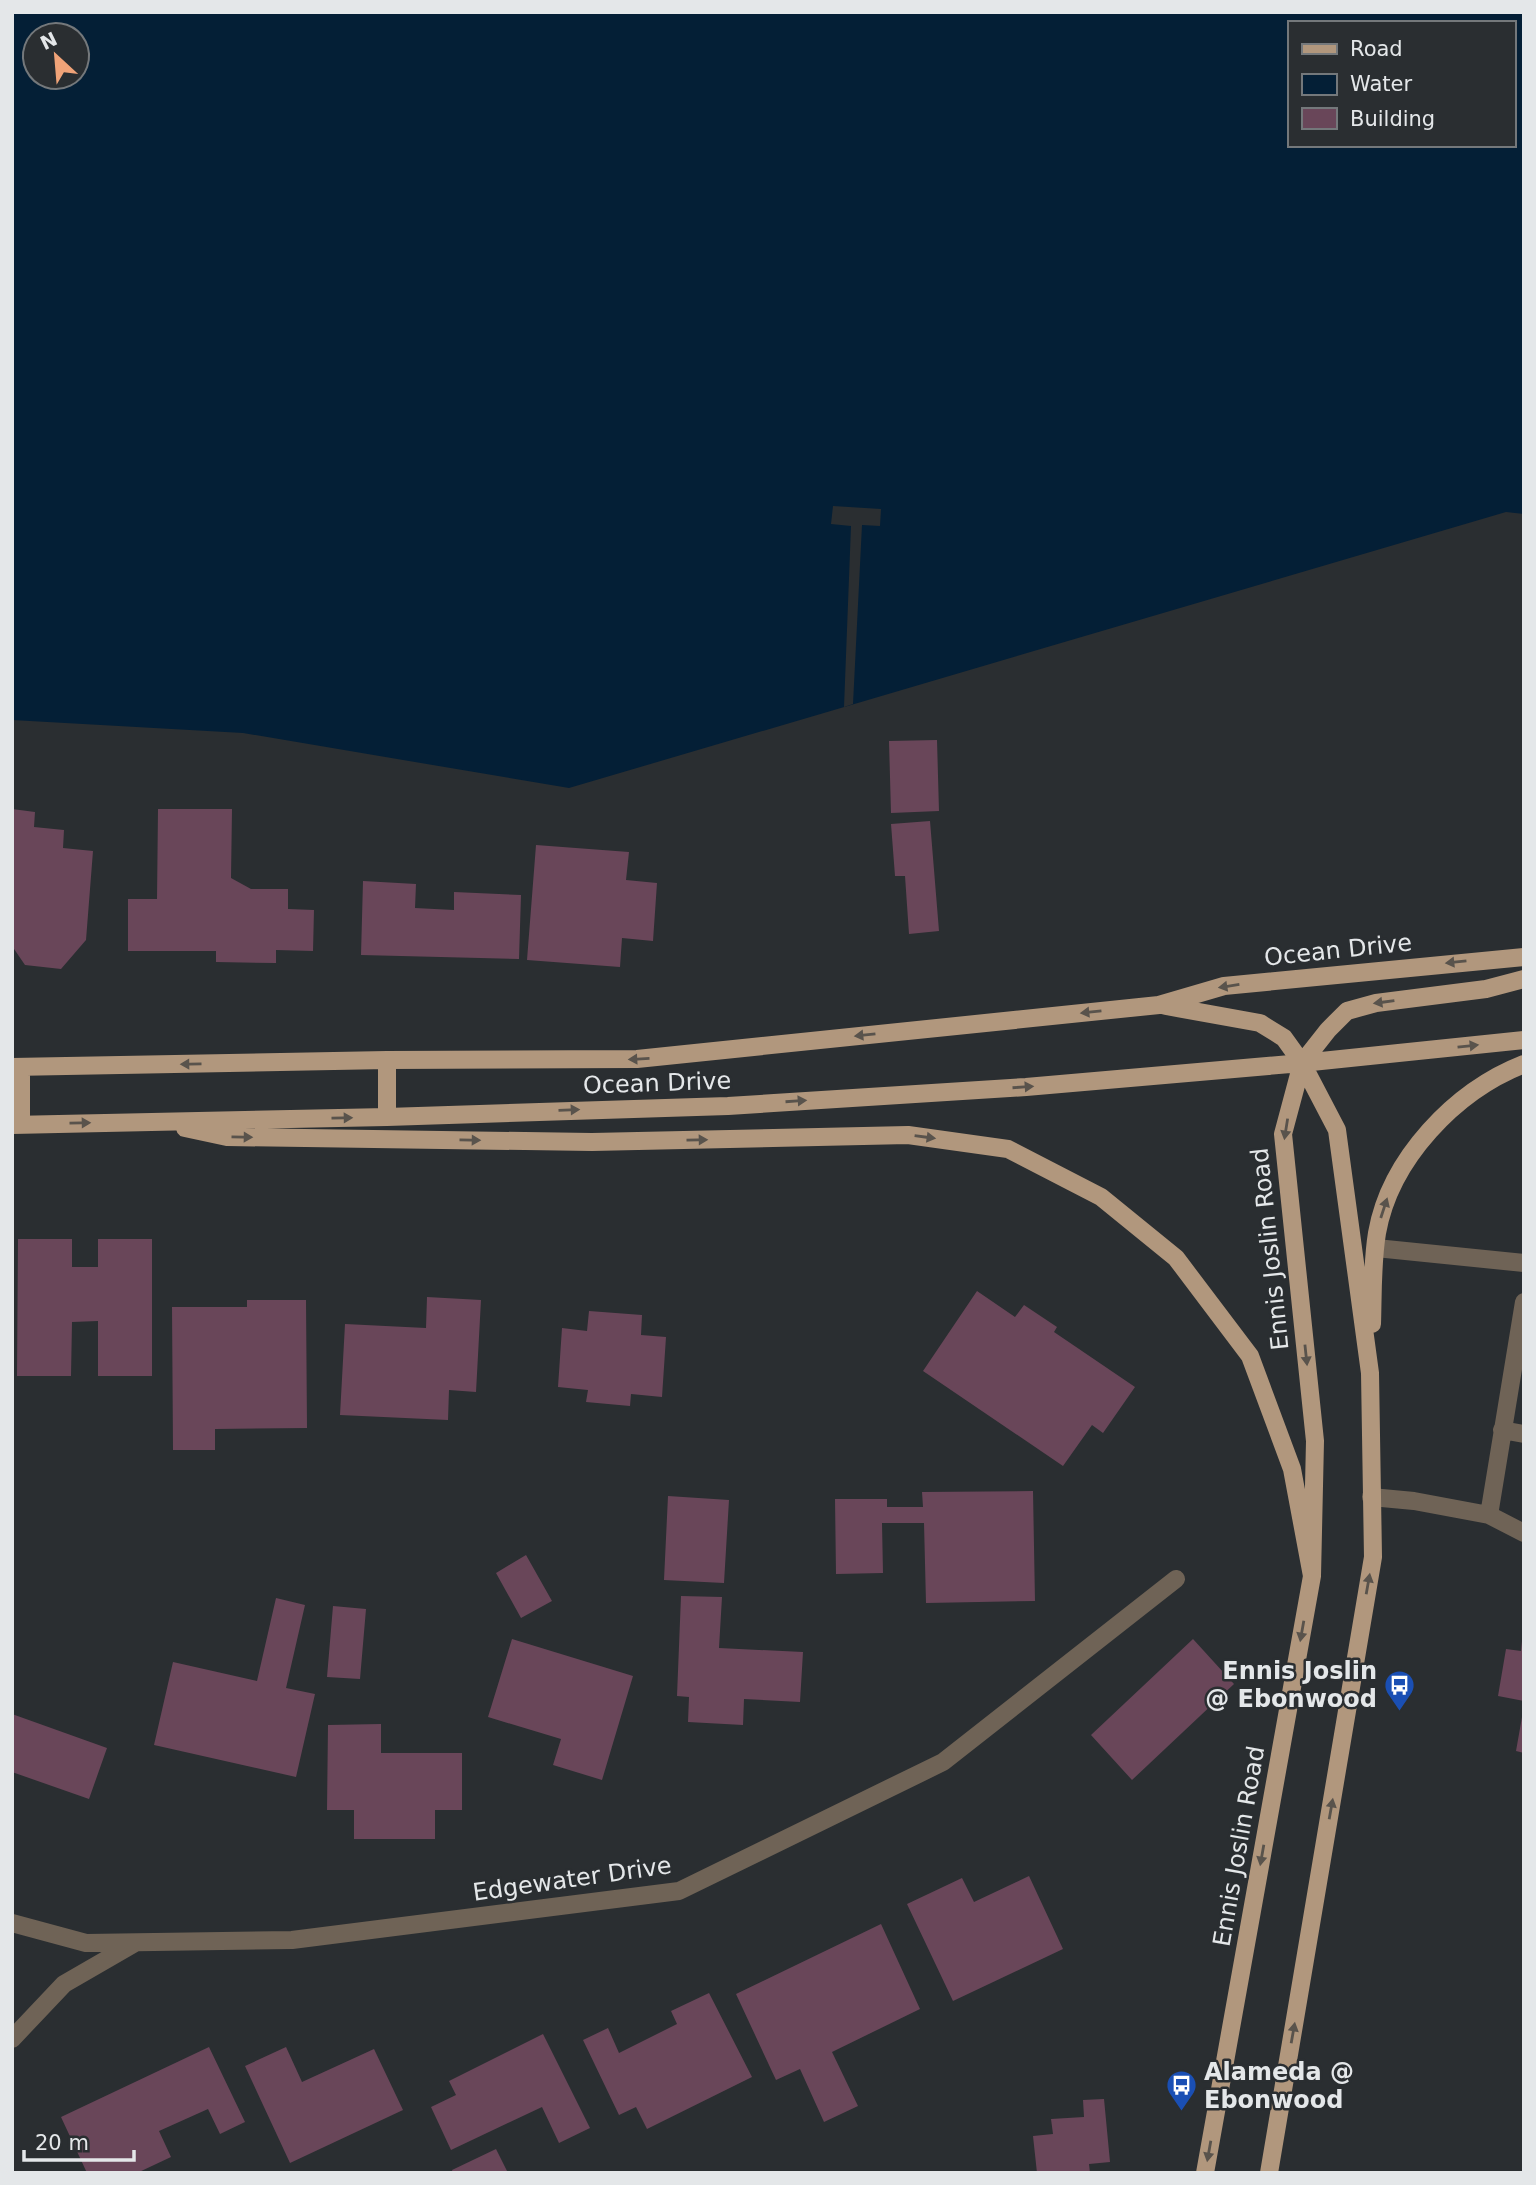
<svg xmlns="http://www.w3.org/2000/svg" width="1536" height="2185" font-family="'DejaVu Sans',sans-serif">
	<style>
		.water { fill: #041f36; fill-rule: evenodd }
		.pier { fill: #2a2e31 }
		.building { fill: #694659 }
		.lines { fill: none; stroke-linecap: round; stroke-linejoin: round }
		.minor { stroke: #6f6356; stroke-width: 18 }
		.major { stroke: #b1977d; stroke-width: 18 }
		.oneway { fill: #59534c }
		.labels { text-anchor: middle; stroke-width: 5; stroke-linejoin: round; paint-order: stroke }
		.street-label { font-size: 24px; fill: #e4e7e9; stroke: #2a2e31 }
		.poi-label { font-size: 24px; font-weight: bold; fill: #e4e7e9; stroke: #2a2e31; text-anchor: end }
	</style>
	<rect width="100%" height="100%" fill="#2a2e31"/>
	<path class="water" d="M12,12h1512v502l-18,-2 -937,276 -326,-55 -231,-13zM1289,23h224v122h-224zM35,35h42v42h-42z"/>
	<path class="pier" d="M833,506l48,3 -1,17 -18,-1 -9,179 -9,3 7,-181 -20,-2z"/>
	<path class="building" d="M937,740l2,71 -48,2 -2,-72z
		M12,809l23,3 -1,15 30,3 -1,18 30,3 -7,89 -25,29 -36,-4 -13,-19z
		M158,809h74l-1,69 20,11h37v20l26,1 -1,41 -37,-1v13l-60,-1v-11h-88v-52h29z
		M930,821l9,110 -30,3 -4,-58h-10l-4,-52z
		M536,845l93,7 -3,28 31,3 -4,58 -31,-3 -2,29 -93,-7z
		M363,881l53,3 -1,24 39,2v-18l67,3 -2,64 -158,-4z
		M18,1239h54v28h26v-28h54v137h-54v-55l-26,1 -1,54h-54z
		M977,1291l38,26 9,-12 33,22 -3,5 81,55 -32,46 -11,-8 -29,41 -140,-95z
		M427,1297l54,3 -5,92 -27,-2 -1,30 -108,-5 5,-91 81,4z
		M247,1300h59l1,128 -92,1v21h-42l-1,-143h75z
		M589,1311l53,4 -1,20 25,2 -4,60 -31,-3 -1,12 -44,-4 2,-12 -30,-3 4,-59 25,3z
		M1033,1491l2,110 -109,2 -2,-80h-42l1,50 -47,1 -1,-75h52v8h36l-1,-15z
		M668,1496l61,4 -5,83 -60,-3z
		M526,1555l26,46 -31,17 -25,-45z
		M681,1596l41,1 -3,51 84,4 -3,50 -56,-3 -1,26 -55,-3 1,-25 -12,-1z
		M276,1598l29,7 -19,83 29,6 -19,83 -142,-32 19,-83 84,19z
		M333,1606l33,3 -6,70 -33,-2z
		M512,1639l121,37 -31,104 -49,-15 8,-26 -73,-22z
		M1193,1639l41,45 -102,96 -41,-45z
		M1522,1641l2,60 -26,-5 8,-47 15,2z
		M12,1714l95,34 -18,51 -77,-27z
		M1522,1717h2v36l-8,-2z
		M381,1724v29h81v57h-27v29h-81v-29h-27l1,-85z
		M1029,1876l34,73 -110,52 -46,-97 55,-26 12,24z
		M881,1924l39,85 -88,43 26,54 -34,16 -24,-53 -24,11 -40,-86z
		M709,1993l43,84 -105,52 -11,-22 -17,8 -36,-75 25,-12 11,25 58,-29 -6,-13z
		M543,2034l47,94 -31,15 -17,-36 -91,43 -20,-43 25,-12 -7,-14z
		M209,2047l36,75 -25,12 -12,-25 -49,22 12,26 -34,16h-50l-26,-56z
		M286,2047l16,35 72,-33 29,61 -113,53 -45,-97z
		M1104,2099l6,63 -21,2 1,9h-53l-4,-37 20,-2 -2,-15 33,-2 -1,-17z
		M496,2149l12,24h-55l-1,-3z"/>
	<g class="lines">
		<path class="minor" d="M1376,1248l148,15
			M1502,1430l22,4
			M1371,1497l43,4 75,14 35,-213
			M1489,1515l35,18
			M12,1923l74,20 206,-3 387,-49 264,-129 233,-183
			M12,2039l52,-55 71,-41"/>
		<path class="major" d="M1166,1006l94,17 24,15 18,25 35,67 33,243 3,184 -104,616
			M387,1060v57
			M12,1067l375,-7 250,-1 522,-54 65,-19 300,-29
			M21,1067v58
			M12,1125l375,-8 341,-11 298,-19 276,-24 222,-23
			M185,1128l42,9 365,5 316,-7 100,14 93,48 75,61 74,98 42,113 20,107
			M1372,1324c1,-30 0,-61 5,-91 13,-74 78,-142 147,-169
			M1205,2173l107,-597 3,-135 -32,-307 19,-71 26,-33 19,-19 29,-8 110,-14 38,-10"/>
	</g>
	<defs><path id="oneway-solid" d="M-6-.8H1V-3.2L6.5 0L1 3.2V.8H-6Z" transform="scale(1.75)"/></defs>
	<g class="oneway">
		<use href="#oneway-solid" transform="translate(1456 962) rotate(174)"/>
		<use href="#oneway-solid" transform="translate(1229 986) rotate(171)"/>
		<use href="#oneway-solid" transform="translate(1384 1002) rotate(172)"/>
		<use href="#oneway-solid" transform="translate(1091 1012) rotate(174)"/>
		<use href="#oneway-solid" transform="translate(865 1035) rotate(174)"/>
		<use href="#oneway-solid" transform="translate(1468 1046) rotate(-6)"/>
		<use href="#oneway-solid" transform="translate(639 1059) rotate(177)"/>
		<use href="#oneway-solid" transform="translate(191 1064) rotate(179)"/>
		<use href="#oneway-solid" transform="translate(1023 1087) rotate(-4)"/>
		<use href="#oneway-solid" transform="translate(796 1101) rotate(-4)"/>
		<use href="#oneway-solid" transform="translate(569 1110) rotate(-2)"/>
		<use href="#oneway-solid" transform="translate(342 1118) rotate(-1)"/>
		<use href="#oneway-solid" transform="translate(80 1123) rotate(-1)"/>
		<use href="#oneway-solid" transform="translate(1286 1129) rotate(99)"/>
		<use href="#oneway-solid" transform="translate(242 1137) rotate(1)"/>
		<use href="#oneway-solid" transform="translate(925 1137) rotate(8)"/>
		<use href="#oneway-solid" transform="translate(470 1140) rotate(1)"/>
		<use href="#oneway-solid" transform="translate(697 1140) rotate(-1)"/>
		<use href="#oneway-solid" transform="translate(1384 1208) rotate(-72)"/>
		<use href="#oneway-solid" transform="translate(1306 1355) rotate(84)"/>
		<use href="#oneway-solid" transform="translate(1368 1584) rotate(-80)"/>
		<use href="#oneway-solid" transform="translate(1302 1631) rotate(100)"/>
		<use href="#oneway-solid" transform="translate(1331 1809) rotate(-80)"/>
		<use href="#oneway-solid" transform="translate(1262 1855) rotate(100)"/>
		<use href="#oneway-solid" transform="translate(1293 2033) rotate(-80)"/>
		<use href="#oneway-solid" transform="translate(1209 2151) rotate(100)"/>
	</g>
	<defs>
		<symbol id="bus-pin" viewBox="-11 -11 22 30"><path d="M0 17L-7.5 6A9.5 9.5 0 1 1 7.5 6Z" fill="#1a4fb4" stroke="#2a2e31"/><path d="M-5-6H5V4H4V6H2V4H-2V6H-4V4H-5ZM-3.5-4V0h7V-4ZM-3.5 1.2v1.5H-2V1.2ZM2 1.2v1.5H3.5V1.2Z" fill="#fff"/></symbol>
	</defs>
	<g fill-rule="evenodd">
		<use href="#bus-pin" x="1382" y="1668" width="35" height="47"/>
		<use href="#bus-pin" x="1164" y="2068" width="35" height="47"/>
	</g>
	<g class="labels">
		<g class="street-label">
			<text transform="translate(1338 950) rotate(-6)" y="8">Ocean Drive</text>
			<text transform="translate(657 1083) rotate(-2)" y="8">Ocean Drive</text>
			<text transform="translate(1270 1249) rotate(-96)" y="8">Ennis Joslin Road</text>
			<text transform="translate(1239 1846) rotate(-80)" y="8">Ennis Joslin Road</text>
			<text transform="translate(572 1879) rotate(-8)" y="8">Edgewater Drive</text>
		</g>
		<g class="poi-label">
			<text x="1377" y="1679">Ennis Joslin<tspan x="1377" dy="28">@ Ebonwood</tspan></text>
			<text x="1204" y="2080" text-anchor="start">Alameda @<tspan x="1204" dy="28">Ebonwood</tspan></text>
		</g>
	</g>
	<rect width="1536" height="2185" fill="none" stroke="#e4e7e9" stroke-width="28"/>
	<rect x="1288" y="21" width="228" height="126" fill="#2a2e31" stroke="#74787b" stroke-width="2"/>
	<rect x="1302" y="44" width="35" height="10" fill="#b1977d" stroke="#74787b" stroke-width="2"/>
	<text x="1350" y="56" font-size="21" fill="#e4e7e9">Road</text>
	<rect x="1302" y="74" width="35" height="21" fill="#041f36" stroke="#74787b" stroke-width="2"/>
	<text x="1350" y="91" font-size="21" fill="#e4e7e9">Water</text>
	<rect x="1302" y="108" width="35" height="21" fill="#694659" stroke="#74787b" stroke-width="2"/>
	<text x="1350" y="126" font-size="21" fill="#e4e7e9">Building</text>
	<g transform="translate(56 56) rotate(334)"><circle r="33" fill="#2a2e31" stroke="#74787b" stroke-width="2"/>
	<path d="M0-5L12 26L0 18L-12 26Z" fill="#f0a378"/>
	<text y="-10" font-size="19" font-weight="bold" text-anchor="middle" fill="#e4e7e9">N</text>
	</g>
	<path d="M24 2150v10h110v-10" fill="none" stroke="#e4e7e9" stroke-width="3.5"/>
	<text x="35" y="2150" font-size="21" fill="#e4e7e9" stroke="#2a2e31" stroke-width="5" paint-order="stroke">20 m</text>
</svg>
